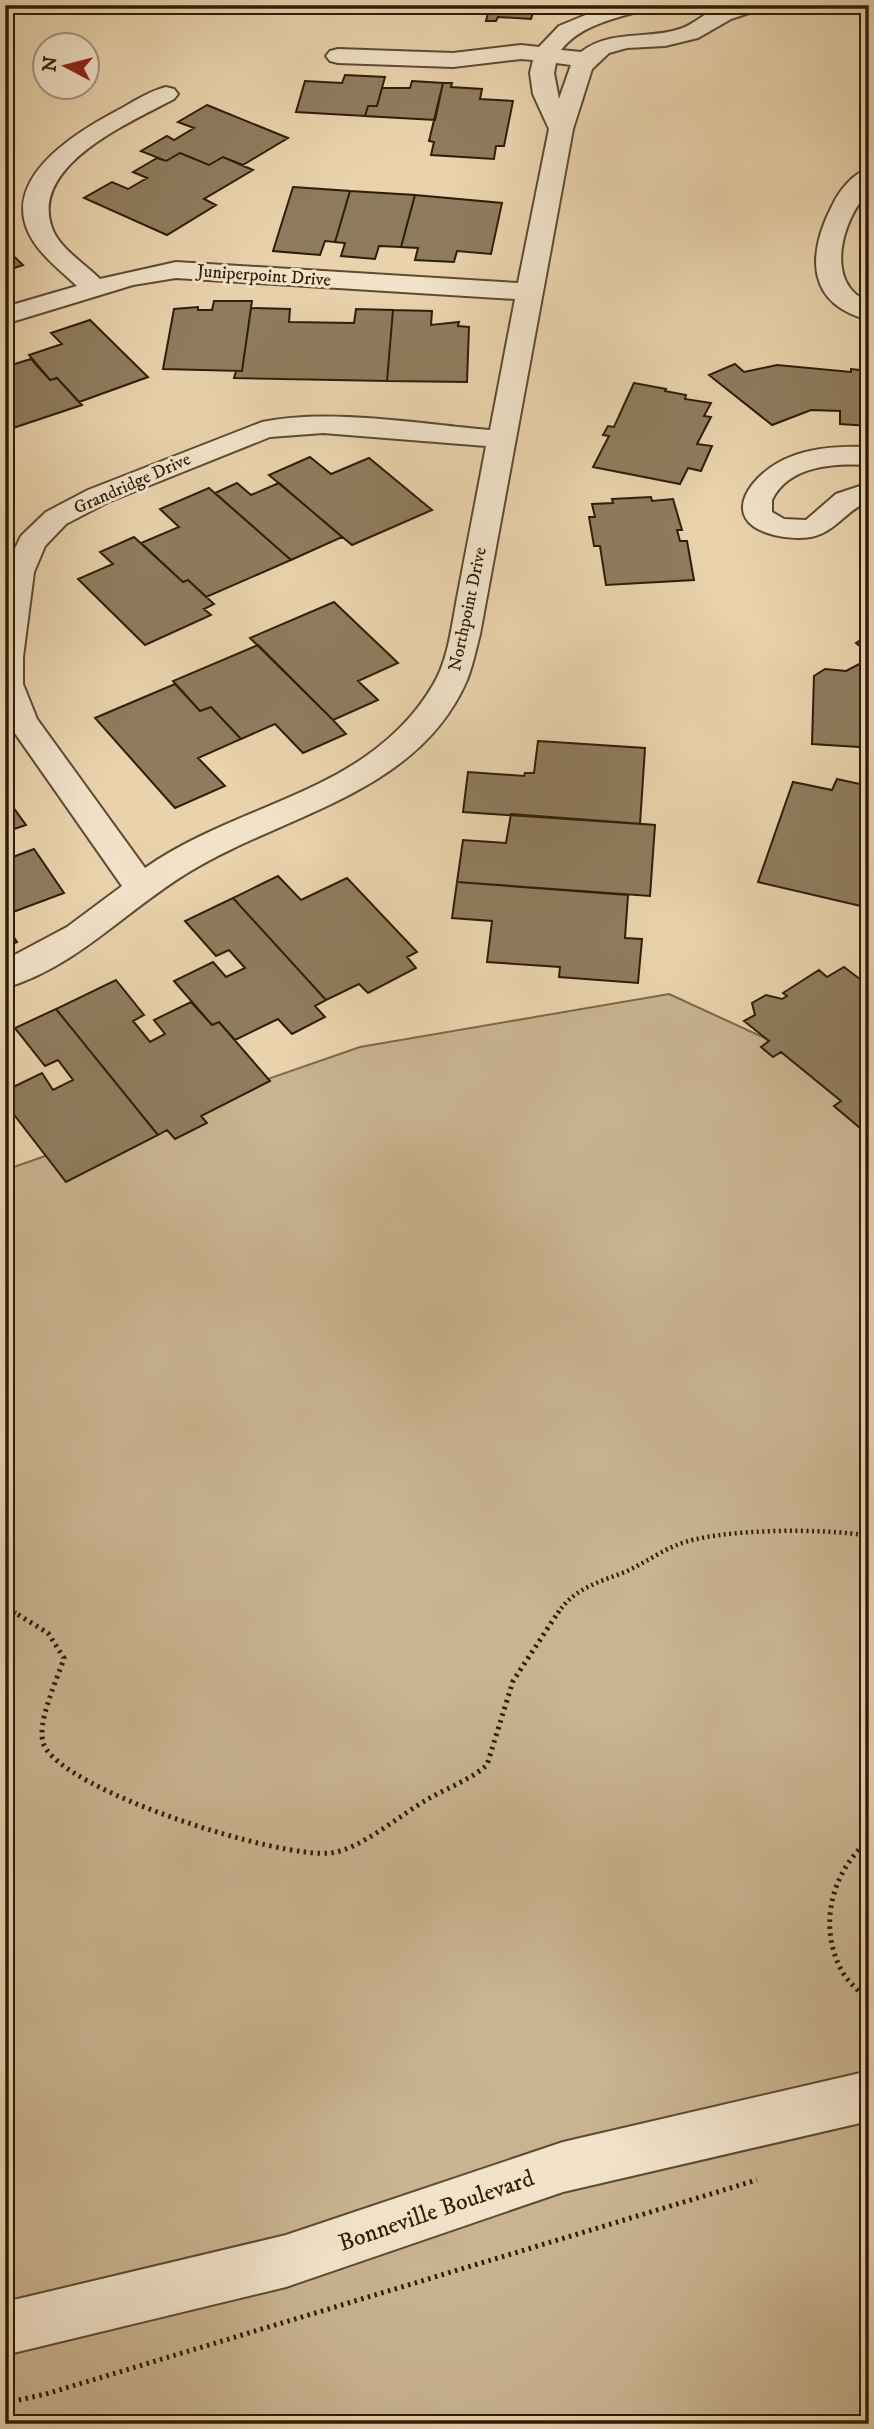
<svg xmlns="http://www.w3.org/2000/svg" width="874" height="2429" font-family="'IM FELL DW Pica',serif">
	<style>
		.green { fill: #c9b390; stroke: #7c684c; stroke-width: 2 }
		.building { fill: #8f7c5e; stroke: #2e1e09; stroke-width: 2 }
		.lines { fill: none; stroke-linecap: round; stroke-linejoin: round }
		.minor-casing { stroke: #5d4b32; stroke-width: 4 }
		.path-far1 { stroke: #2e1e09; stroke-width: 4.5; stroke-dasharray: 2 3.5; stroke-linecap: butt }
		.path { stroke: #2e1e09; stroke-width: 5; stroke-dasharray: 2.5 4.5; stroke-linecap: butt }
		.minor { fill: #f1e2c9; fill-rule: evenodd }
		.labels { text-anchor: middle; stroke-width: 6; stroke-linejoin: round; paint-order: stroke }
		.far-street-label { font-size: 18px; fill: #2e1e09; stroke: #f1e2c9 }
		.near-street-label { font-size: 24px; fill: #2e1e09; stroke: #f1e2c9 }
	</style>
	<rect width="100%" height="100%" fill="#e9d2ac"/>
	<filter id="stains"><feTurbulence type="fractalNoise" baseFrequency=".00286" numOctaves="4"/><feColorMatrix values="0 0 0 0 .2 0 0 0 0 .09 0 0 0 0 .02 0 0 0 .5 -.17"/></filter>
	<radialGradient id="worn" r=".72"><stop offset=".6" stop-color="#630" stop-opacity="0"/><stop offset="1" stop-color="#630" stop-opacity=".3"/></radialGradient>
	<path class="green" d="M669,994l200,92v1338h-864v-1254l355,-123z"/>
	<path class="building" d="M490,5h45l-4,14 -33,-2 -2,4h-10z
		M345,75l40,2 -8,29h-9l-3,10 -69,-4 9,-31 37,2z
		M412,81l31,2 -8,37 -70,-4 3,-10h9l5,-18h28z
		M443,83h9l-1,4 31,2 -2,10 33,2 -9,45h-8l-2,13 -63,-4 3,-13 -5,-1z
		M207,105l81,33 -45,27 -20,-8 -14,8 -29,-12 -14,8 -25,-10 26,-15 7,4 20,-12 -16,-6z
		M180,153l29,12 14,-8 30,13 -49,29 12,6 -49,30 -83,-37 28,-16 16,7 19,-11 -14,-6 24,-14 9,3z
		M293,187l57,4 -15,51 -10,-1 -5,14 -47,-4z
		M350,191l65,4 -14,52 -22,-1 -4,13 -34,-3 4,-13 -10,-1z
		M415,195l87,8 -11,51 -34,-3 -3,11 -39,-2 3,-12 -17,-1z
		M5,248l18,17 -18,6z
		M214,301h38l-10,70 -79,-2 11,-60 24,-2v3h14z
		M251,308l39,1 -1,13 65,1 2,-14 37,1 -6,71 -153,-3 2,-7h6z
		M393,310l39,1 -1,14 28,-3 -1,4 11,1 -2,55 -80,-1z
		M90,320l58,57 -69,25 -22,-24 -7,2 -21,-25 33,-11 -11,-11z
		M31,359l19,21 7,-2 25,27 -72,24 -5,-5v-57z
		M735,364l9,8 33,-7 74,7v-3l18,2v55l-29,-2v-13l-29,-1 -39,15 -63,-50z
		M634,383l32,6 -1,2 21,4 -1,4 26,4 -7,13 7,1 -14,27 15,2 -11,25 -13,-3 -8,16 -87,-17 16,-31 -6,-1 5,-9 6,1z
		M310,457l21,17 38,-16 63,52 -80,35 -83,-70z
		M237,483l14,12 28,-12 63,54 -51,23 -76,-67z
		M209,488l82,72 -85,37 -18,-17 -5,2 -42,-39 38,-16 -19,-18z
		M651,497l1,4 21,-2 9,31h-5l3,11h7l7,39 -88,5 -6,-39h-6l-5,-29h6l-3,-13 21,-1 -1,-4z
		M134,537l49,45 5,-2 26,24 -10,5 7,6 -66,30 -67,-66 35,-15 -13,-12z
		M334,602l64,61 -40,18 20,19 -45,20 -83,-82z
		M868,626h1v27l-13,-10 6,-4 -2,-8z
		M258,645l75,75 13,14 -43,19 -28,-29 -34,15 -30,-32 -11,4 -27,-30z
		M869,659v98l-10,-10 -47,-3 2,-68 11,-7 21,2z
		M175,684l25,27 11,-4 30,32 -43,19 27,28 -50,22 -80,-90z
		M538,741l107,7 -5,76 -177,-12 5,-40 56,4 1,-3h9z
		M837,779l32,7v97l-8,23 -103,-24 35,-100 39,8z
		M5,796l21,29 -21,7z
		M511,814l144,11 -5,71 -193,-14 6,-42 43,3z
		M34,849l30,44 -59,22v-55z
		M278,876l23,24 46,-22 70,74 -10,5 9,11 -48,25 -9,-9 -33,16 -93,-102z
		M457,882l171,13 -3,43 17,1 -4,44 -79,-6 1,-10 -73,-5 5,-41 -40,-3z
		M233,898l93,102 -11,6 10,11 -33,17 -14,-15 -43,21 -16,-18 -7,3 -38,-44 39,-19 13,15 19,-9 -16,-18 -13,6 -31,-35z
		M5,924l12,18 -12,5z
		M844,967l25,19v136l-9,6 -26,-22 7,-5 -60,-49 -8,5 -12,-10 8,-6 -25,-20 11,-6 -3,-12 14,-8 16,4 5,-3 -4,-3 36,-23 8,7z
		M116,980l28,35 -11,6 17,21 15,-8 -11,-14 37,-18 21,23 7,-3 51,59 -69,35 6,7 -32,16 -8,-9 -9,5 -102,-126z
		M56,1009l102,126 -92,47 -61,-79v-12l37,-18 11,17 20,-10 -15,-20 -13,6 -30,-38z"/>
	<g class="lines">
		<defs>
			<path id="minor" d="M610,5h38l-3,5c-29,8 -65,15 -84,40l20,2c30,-23 65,-12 99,-23 12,-4 22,-13 33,-19 15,-7 32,-5 48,-5l-3,5 -27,9 -33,19 -33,8 -38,2 -18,5 -17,16 -19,60 -93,505c-4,15 -7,31 -13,46 -49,114 -183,134 -278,192 -63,38 -111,94 -184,116v-28l62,-33 55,-41 -117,-167v-150l16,-33 25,-24 42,-22 174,-68c66,-14 159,2 228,8l25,-131 -339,-21 -43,7 -128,39v-17l72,-21c-18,-17 -41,-34 -50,-57 -22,-56 55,-100 95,-121 14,-8 28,-17 44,-21l8,2 4,5 -4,5c-43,23 -145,66 -122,129 7,20 33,36 48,51l76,-17 342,21 31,-154 -16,-35 -3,-21 3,-13 -12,-1 -68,8 -115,-4 -8,-2 -4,-5 4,-5 8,-2 115,4 68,-8 18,2 20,-21zM556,63l15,2 -12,34 -5,-26zM323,433l163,13c-9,49 -19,98 -28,147 -6,29 -9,66 -25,92 -26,45 -69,77 -115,99 -57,28 -121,47 -173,84l-108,-149 -14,-35v-27l11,-85 11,-26 21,-22 42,-22 162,-65z
				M869,169v22c-27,28 -46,93 0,111v18c-63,-16 -62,-65 -37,-114 7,-15 21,-33 37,-37z
				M869,447v18c-34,-2 -80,0 -97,35v12l12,7 22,1 30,-26 33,-11v18c-23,9 -33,31 -58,36 -12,2 -25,1 -37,-2 -60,-15 -21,-64 16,-78 25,-10 52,-11 79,-10z
				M869,2071v50l-306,71 -277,95 -281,68v-53l281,-67 277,-93z"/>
		</defs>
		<use href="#minor" class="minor-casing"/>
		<path class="path-far1" d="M5,1608l11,5
			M558,1613c15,-24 41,-31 67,-41 18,-8 34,-20 52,-27 40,-17 149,-17 192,-9"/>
		<path class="path" d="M12,1611l36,22 16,25c-6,20 -29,67 -20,87 21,47 236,114 287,108 30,-4 69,-38 97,-54 19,-11 42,-19 59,-34l26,-84 46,-70
			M869,1840c-38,32 -52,88 -26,133 7,11 17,19 26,28
			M5,2403l41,-9 711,-214"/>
		<use href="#minor" class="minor"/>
	</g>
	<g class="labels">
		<g class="far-street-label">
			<text transform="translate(264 275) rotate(4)" y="6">Juniperpoint Drive</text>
			<text transform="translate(132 483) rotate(-24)" y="6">Grandridge Drive</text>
			<text transform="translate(467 609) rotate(-78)" y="6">Northpoint Drive</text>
		</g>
		<g class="near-street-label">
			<text transform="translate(436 2210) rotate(-19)" y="8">Bonneville Boulevard</text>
		</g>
	</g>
	<rect width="874" height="2429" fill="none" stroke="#e9d2ac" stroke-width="28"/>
	<rect x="7" y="7" width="860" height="2415" fill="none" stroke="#2e1e09" stroke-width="3.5"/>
	<rect x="14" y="14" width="846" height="2401" fill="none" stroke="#2e1e09" stroke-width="2"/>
	<g transform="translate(66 66) rotate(277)"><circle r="33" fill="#f1e2c9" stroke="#a3947c" stroke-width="2"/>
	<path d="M0-5L12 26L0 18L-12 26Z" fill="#8f2418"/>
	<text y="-10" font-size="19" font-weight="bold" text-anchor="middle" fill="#2e1e09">N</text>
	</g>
	<rect width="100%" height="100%" filter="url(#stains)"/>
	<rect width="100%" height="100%" fill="url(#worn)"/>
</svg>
